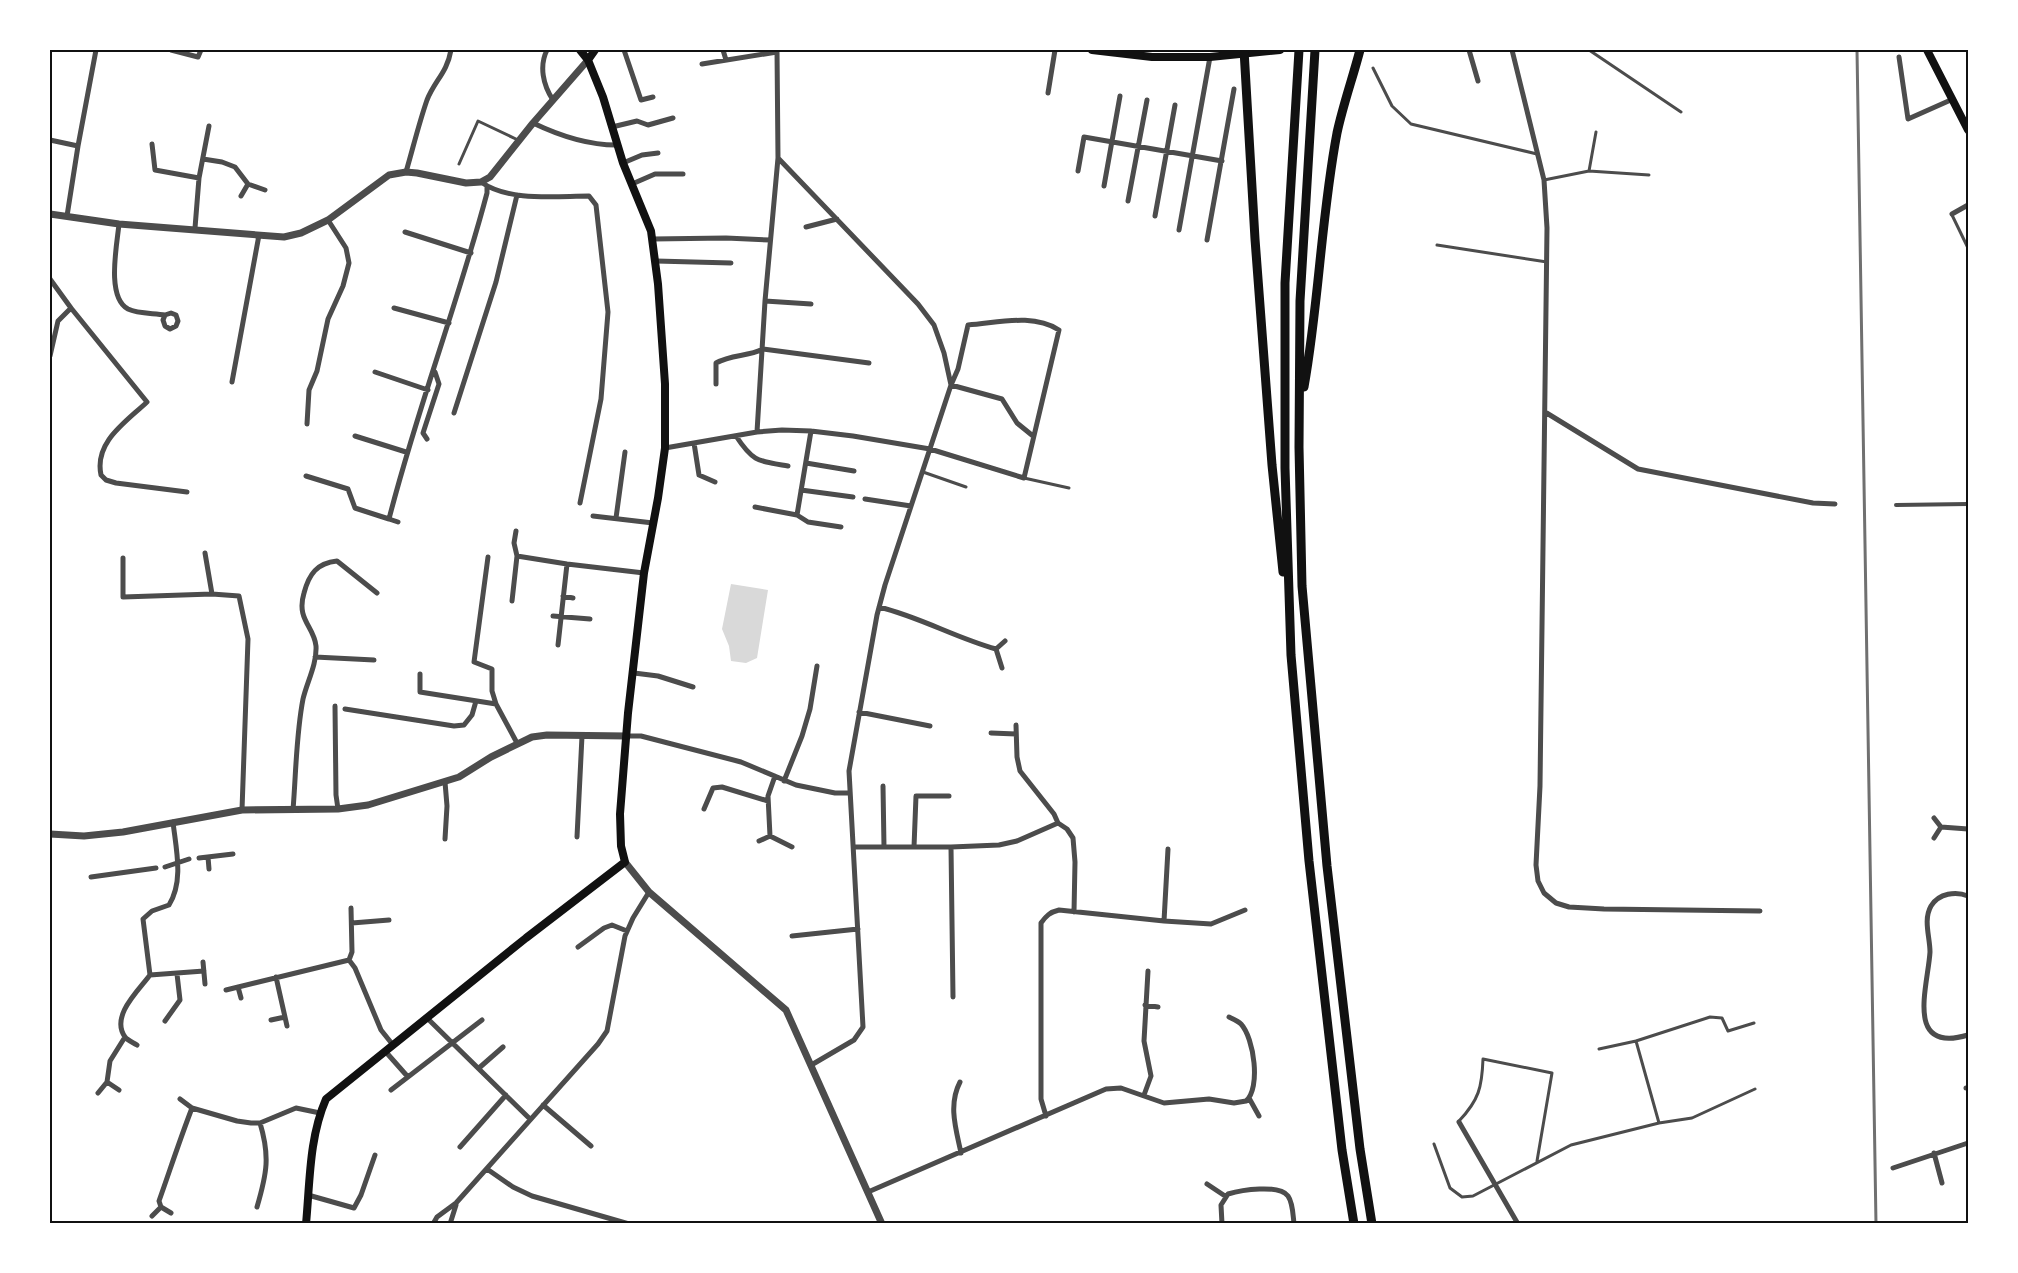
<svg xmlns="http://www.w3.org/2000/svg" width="2018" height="1273" font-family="'Noto Serif',serif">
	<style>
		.water { fill: #d9d9d9 }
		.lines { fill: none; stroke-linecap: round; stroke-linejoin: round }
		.service { stroke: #4c4c4c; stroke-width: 3 }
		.pedestrian { stroke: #4c4c4c; stroke-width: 4 }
		.minor { stroke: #4c4c4c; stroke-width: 5 }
		.tertiary { stroke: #4c4c4c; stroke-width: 7 }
		.secondary { stroke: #111; stroke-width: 8 }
		.trunk { stroke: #111; stroke-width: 9 }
		.rail { stroke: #707070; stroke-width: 3 }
		.neatline { fill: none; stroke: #111; stroke-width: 2 }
	</style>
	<rect width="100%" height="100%" fill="#fff"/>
	<path class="water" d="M731,584l37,6 -11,68 -11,5 -15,-2 -2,-15 -7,-17z"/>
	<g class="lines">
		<path class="service" d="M1589,50l92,62
			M1766,50h3
			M1373,68l19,38 19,18 126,30
			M459,164l19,-43 40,19
			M1589,171l7,-39
			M1544,180l45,-9 60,4
			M1952,215l16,33
			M1437,245l110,17
			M923,472l43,15
			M1024,478l45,10
			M1599,1049l37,-8
			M1459,1121c20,-21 23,-34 24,-62l69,14 -15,88
			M1659,1123l-23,-82 74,-24 12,1 6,13 26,-8
			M1434,1144l16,44 12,9 11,-1 98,-51 88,-22 33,-5 63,-29"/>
		<path class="pedestrian" d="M1896,505l72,-1"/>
		<path class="minor" d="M171,50l27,7 3,-7
			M547,50c-8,16 -4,35 6,50
			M624,50l17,50 12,-3
			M723,50l3,10
			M777,50l1,108 140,146 16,21 10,28 7,32 -66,200 -8,30 -28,156 14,256 -9,13 -41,24
			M1469,50l9,31
			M1512,50l32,130 3,48 -7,558 -4,79 2,16 6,12 12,10 13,4 35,2 156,2
			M1899,57l9,62 45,-20
			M702,64l75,-12
			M1048,93l7,-43
			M533,123c25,12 56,22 83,22
			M612,127l25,-6 11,4 25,-7
			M50,140l28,6
			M152,144l3,26 44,8
			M203,159l19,3 13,5 13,17 17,6
			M623,163l19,-8 16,-2
			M1078,171l6,-34 138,24
			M406,172c7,-24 13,-49 21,-72 8,-20 20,-27 24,-50
			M481,182c28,20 75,14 108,14l7,9 12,107 -7,87 -21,104
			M632,184l23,-10h28
			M1104,186l16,-90
			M241,196l7,-12
			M1128,201l19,-101
			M1952,214l16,-9
			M67,216l11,-70 18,-96
			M1155,216l20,-111
			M119,224c-2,21 -13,73 9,85 10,5 26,4 37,6l-2,5 2,6 5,3 6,-3 2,-5 -2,-6 -5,-2 -6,2
			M806,227l31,-8
			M195,228l4,-50 10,-52
			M1179,230l31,-173
			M405,232l66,21
			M653,239l73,-1 44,2
			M1207,240l27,-151
			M656,261l75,2
			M50,279l21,29 -13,13 -8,35
			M765,301l46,3
			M71,308l76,94c-21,20 -53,40 -46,73l5,5 10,3 71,9
			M394,308l55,15
			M375,372l53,18
			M232,382l27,-147
			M716,384v-21c16,-9 31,-6 47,-14l106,14
			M1545,412l93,57 175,34 22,1
			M454,413l42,-131 21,-87
			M307,424l2,-34 8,-19 11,-52 15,-33 6,-23 -3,-15 -18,-28
			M757,432l8,-131 13,-143
			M355,436l51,16
			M736,436c17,26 22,25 52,30
			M427,439l-4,-6 16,-49 -4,-12
			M694,443l5,32 16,7
			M665,448l92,-16 25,-2 29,1 42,5 77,13 94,29 35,-148c-27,-17 -61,-7 -91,-5l-10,44 -7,16 51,14 15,24 16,13
			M806,463l48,8
			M306,476l42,13 7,19 34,11
			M801,490l52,7
			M865,499l46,7
			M755,507l42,8 11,7 33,5
			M797,515l14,-84
			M593,516l60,7
			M616,518l9,-66
			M398,522l-9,-3c28,-110 69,-216 98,-326v-7
			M516,531l-2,12 3,13 50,8 77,9
			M205,553l7,41
			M488,557l-14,105 18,7v22l4,13
			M123,558v39l89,-3 27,2 9,43 -6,171
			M563,596l10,2
			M512,601l5,-45
			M879,607c41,10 77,31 117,42l6,19
			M553,616l37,3
			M558,645l9,-81
			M996,649l9,-8
			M315,657l59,3
			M634,673l24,3 35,11
			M420,674v18l76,12 21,39
			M335,706l1,89 2,14
			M345,709l109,17 10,-1 8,-10 4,-14
			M859,712l71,14
			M1016,725l1,32 3,14 34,43 4,9 9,6 6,9 2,24 -1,50
			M991,733l25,1
			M627,736h14l100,26 55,23 39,8h15
			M775,776l-7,20 2,40 22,11
			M784,781l18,-45 8,-27 7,-43
			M883,786l1,61
			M704,809l9,-21 9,-1 46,14
			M293,810c3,-36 3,-75 10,-111 4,-17 14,-35 13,-53 -2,-20 -20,-26 -12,-53 5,-19 13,-30 33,-32l40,32
			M1934,818l7,9
			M577,837l5,-101
			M1934,838l7,-11 27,2
			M445,839l2,-33 -2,-24
			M759,841l11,-5
			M854,847h97l2,150
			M914,847l2,-51h33
			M951,847l48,-2 18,-4 41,-18
			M208,857l1,12
			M199,858l34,-4
			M165,867l24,-8
			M91,877l65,-9
			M1968,896c-12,-5 -29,-3 -37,10 -8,14 -1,31 -1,46 -2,34 -26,102 38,83
			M1164,921l4,-72
			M352,923l37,-3
			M792,936l66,-7
			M578,947l26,-19 8,-3 15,6
			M349,960l3,-8 -1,-44
			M203,962l2,22
			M150,975l54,-4
			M276,977l11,49
			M238,987l3,11
			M226,990l123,-30 6,8 26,62 12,15
			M1145,1005l13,2
			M427,1018l103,101
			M271,1020l14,-3
			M165,1021l15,-21 -3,-26
			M137,1045c-3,-2 -10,-5 -12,-8 -15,-21 14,-47 25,-62l-7,-56 9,-8 17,-6c15,-24 7,-56 4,-83
			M385,1051l23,26
			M479,1068l24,-21
			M960,1082c-12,23 -4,47 1,71
			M1966,1088h2
			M119,1090l-12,-8 3,-21 15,-24
			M391,1090l91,-70
			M98,1093l9,-11
			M1144,1095l7,-19 -7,-35 4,-70
			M1249,1098l10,18
			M180,1099l12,9
			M543,1105l48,41
			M1046,1116l-5,-17v-176c5,-7 9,-11 18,-13l105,11 47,3 34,-14
			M1459,1122l59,102
			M460,1147l46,-52
			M1934,1153l8,30
			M1893,1168l75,-25
			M487,1169l26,18 19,9 97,28
			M1207,1184l18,12
			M868,1192l238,-103 15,-1 43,15 45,-4 25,4 12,-2c15,-13 8,-63 -5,-77 -3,-3 -8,-5 -12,-7
			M308,1195l46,13 7,-13 14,-40
			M257,1207c10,-34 13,-51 3,-84
			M171,1213l-10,-6 -2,-6c11,-31 21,-62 33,-93l45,13 14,2h9l36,-15 24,5
			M152,1216l9,-9
			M433,1224l4,-7 19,-14 142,-159 9,-13 18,-95 8,-18 16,-26
			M450,1224l6,-19
			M1222,1224l-1,-19 7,-11c13,-4 51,-10 60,2 5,7 5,19 6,28"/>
		<path class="tertiary" d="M50,214l69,10 165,13 17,-4 27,-13 61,-45 17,-3 11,1 49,10 15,-1 9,-5 8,-10 35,-44 55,-63
			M50,834l34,2 39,-4 119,-22 96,-1 30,-4 91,-28 32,-20 41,-20 15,-2 80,1
			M625,862l24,30 137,118 96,214"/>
		<path class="secondary" d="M1092,50l60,7h58l70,-7
			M1927,50l41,80
			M588,60l7,-10
			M306,1224c4,-42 3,-86 20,-125l200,-161 99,-76 -4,-16 -1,-32 8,-101 16,-140 14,-75 7,-50v-64l-7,-100 -7,-53 -28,-68 -20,-66 -15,-37 -8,-10"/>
		<path class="trunk" d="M1244,50l11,189 17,226 11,107
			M1299,50l-14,233v185l6,187 18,206 33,289 12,74
			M1315,50l-15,251 -1,146 3,139 25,280 33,283 12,75
			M1304,387c15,-84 17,-170 33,-254 6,-28 16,-56 23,-83"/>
		<path class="rail" d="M1857,50l19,1174"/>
	</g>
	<rect width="2018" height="1273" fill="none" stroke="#ffffff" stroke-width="102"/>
	<rect x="51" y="51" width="1916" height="1171" class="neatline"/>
</svg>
